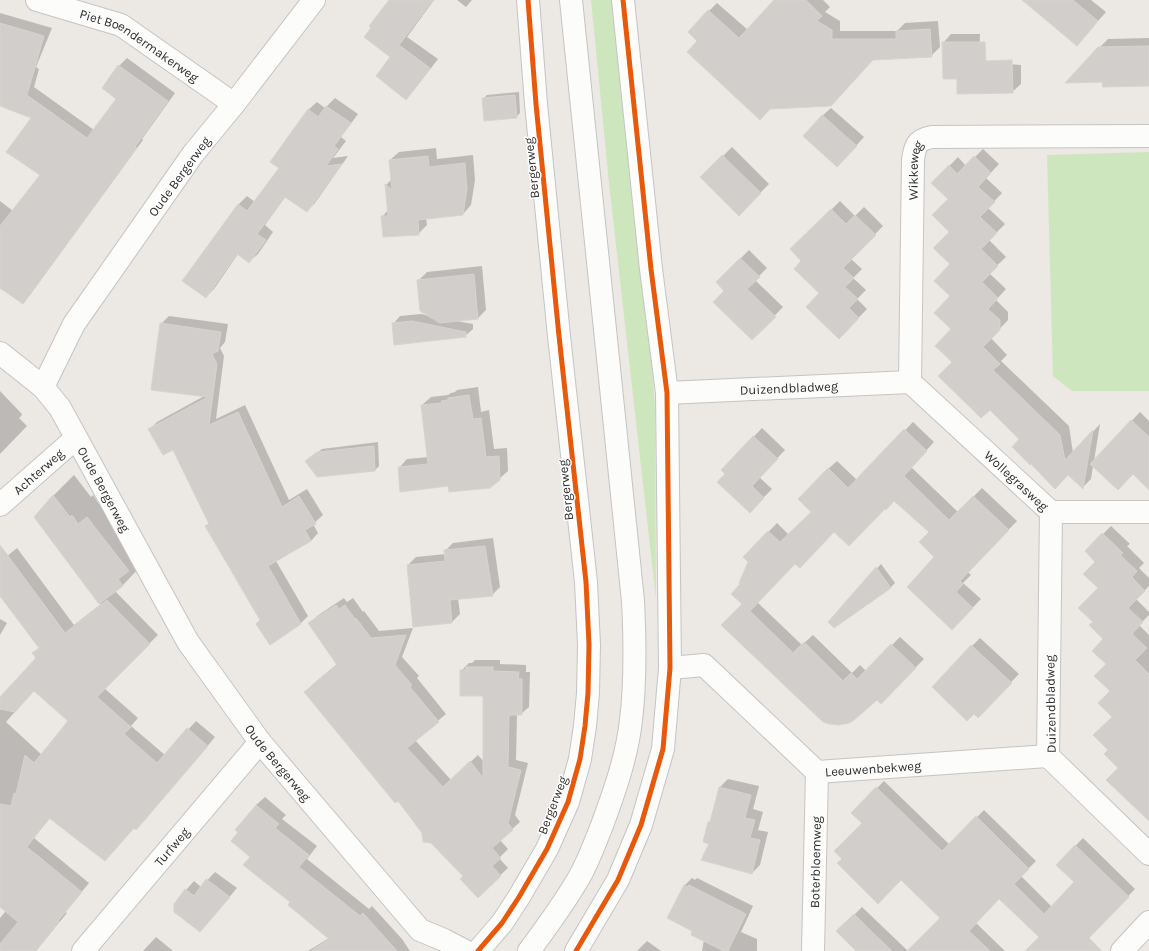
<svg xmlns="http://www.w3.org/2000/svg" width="1149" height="951" font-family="Karla,sans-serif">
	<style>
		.green { fill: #cee6be }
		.shadow { fill: #0003; fill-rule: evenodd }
		.building { fill: #d1cecb; stroke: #d7d4d0 }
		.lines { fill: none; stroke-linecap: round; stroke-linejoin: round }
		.street-casing { stroke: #c5c4c5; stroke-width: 24 }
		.secondary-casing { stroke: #c5c4c5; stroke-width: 24 }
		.street { stroke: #fcfcfb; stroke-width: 22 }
		.secondary { stroke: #fcfcfb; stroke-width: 22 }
		.cycleway-casing { stroke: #fff; stroke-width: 8 }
		.cycleway { stroke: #e8590c; stroke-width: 5 }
		.labels { text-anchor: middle; stroke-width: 3; stroke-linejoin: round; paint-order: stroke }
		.street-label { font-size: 13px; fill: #2e2e2e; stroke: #fff }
	</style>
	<rect width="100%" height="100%" fill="#ece8e4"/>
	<path class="green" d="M591,0h24l35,330 5,80 1,189 -47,-416z
		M1149,152v239h-77l-19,-15 -6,-221z"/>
	<path class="shadow" d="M399,0h35l-27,37 31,22 -24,31 -8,8 -14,-41z
		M457,0h15l-6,7z
		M775,0h48l7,7 -5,5 15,9v10h57l8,-8 33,-2 2,26 -9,9 -232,-15 10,-30 8,-8 31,27z
		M1031,0h60l15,12 -29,33z
		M0,13l52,15 -16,39 3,2 -5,18 60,43 24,-32 1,-32 8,-8 48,35 -33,46 1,1 -113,155 -8,8 -22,-17v-85l13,10 28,-36 -9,-58 -32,-12z
		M951,34h29l-1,28 42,3v19l-9,8 -54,-14 -15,-35z
		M1149,38v47l-50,-37 9,-9z
		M519,92l1,21 -4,4 -33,-18 4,-4z
		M335,98l23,16 -17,23 5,4 -13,17 15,-2 -33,47 -8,8 -21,-15 -21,29 8,7 -15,22 -9,8 -11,-8 -24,35 -8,8 -23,-16 56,-77 8,-8 8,6 25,-35 28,-57 9,-8 8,6z
		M831,108l33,29 -19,21 -23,-42z
		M732,147l37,37 -30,30 -37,-37z
		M436,148l1,11 36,-4 2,25 -4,25 -8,9 -37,4 1,7 -9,9 -36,-17 6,-7 -2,-25 6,-6 -2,-19 9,-8z
		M983,149l16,15 -13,14 16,15 -14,15 17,16 -16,16 17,17 -17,16 17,16 -10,11 12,12v8l-17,18 16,17 -6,6 68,65 4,27 27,-29 -6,37 46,-49 9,9v68l-16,-16 -40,-7 -2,13 -8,8 -14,-13 -14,14 -34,-49 -31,-31 -37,-46 -3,-163 -17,-16 25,-26 8,9z
		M840,201l15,15 9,-9 19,19 -32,33 11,10 -9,9 13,12 -9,9 10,10 -28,29 -18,-45 -18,-32 -11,-12z
		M749,250l18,18 -12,12 28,27 -31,32 -26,-48 -9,-9z
		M482,266l4,44 -8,8 -22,3 17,3v5l-8,7 -72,-12 7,-8 21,-2 9,2 -12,-35 9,-9z
		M169,316l59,8 -3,18 -5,6 4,8 -8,63 29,-14 44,95 18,-11 16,26 -10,9 5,9 -7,8 -35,20 32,55 -7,7 -31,21 -9,-25 -55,-93 3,-3 -36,-75 -23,-19 7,-7 49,-27 -45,-71z
		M478,387l3,25 8,-2 5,39 13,-1 1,23 -9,8 -50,6 -50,-17 8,-9 22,-2 -7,-52 9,-8 17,-2 3,-2 4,-1 2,-2z
		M0,391l21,22 1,2 -3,3 8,8 -27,28z
		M913,422l21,20 -23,25 47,45 24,-24 35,33 -49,51 3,3 -8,8 18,16 -29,30 -22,-97 -36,-32 -60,30 -39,33 -38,39 45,43 11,-10 39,38 8,-8 6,6 34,-34 24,22 -43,43 -4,-4 -24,21 -110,-115 -1,-20 7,-22 -5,-5 33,-34 12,12 23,-24 16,-42 9,-8 20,19z
		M762,428l23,22 -26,27 13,12 -22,22 -24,-37 -4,-4z
		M378,442l1,24 -4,4 -65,-12 12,-9z
		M74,475l17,22 2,-2 6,9 9,-7 35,67 -20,21 -8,6 43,44 -54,53 34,30 -7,8 34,29 31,-34 19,16 -71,84 -8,8 -2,-1 -29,32 -55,-42 -16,20 55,45 -24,29 2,1 -31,38h-36v-33l27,-32 -27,-22v-166l44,-46 -44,-57v-33l17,-14 57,77 27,-21 -66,-87 18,-21zM34,690l35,30 -27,35 -36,-33z
		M1111,526l19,18 -3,2 17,17 -5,5 10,10v8l-13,13 13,13v3l-10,10 10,10v185l-39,-70 4,-33 -9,-78 -11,-17 5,-34 -2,-26 -11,-11z
		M493,538l7,49 -8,8 -34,3 2,16 -8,8 -44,-57 8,-8 30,-3 -1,-3 8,-8z
		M881,564l14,19 -4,4 -57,40 -5,-5z
		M344,598l3,4 6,-4 10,14 1,-1 15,20 34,-3 -11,29 17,19 -2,2 29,36 -31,26 36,40 27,-25 6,7v-67l-23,-24 8,-8h3l3,-3h25v4l26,1v7h4l-1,35 -8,7h-4l-1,46 12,3 -13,52 5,7 -20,18 8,9 -9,9 9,10 -30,28 -14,-20 -41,-43 -25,-33 -93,-108 8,-8 24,-20 -27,-40 7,-8z
		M0,619l7,4 -7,12z
		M980,638l39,36 -41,42 -6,-70z
		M728,779l31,7 -6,23 10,3 -5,18 10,2 -8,33 -8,8 -43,-51 2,-2 9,-33z
		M884,781l66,64 34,-35 52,51 -15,15 31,31 24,-25 -19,-17 26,-27 52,51 -60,62h-48l13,-14 -40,-39 -24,25 29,28h-96l32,-33 -40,-39 -58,-20 20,-36 -10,-10z
		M265,797l21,18 -4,4 35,27 -10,13 62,50 3,-3 30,33 8,12h-102l21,-13 -38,-36 -40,-45 5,-52z
		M215,872l22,16 -29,34 -22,-32 8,-9 7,6z
		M692,878l3,2 2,-2 56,28 -12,26 16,7v12h-55l2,-11 -10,-9 -10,-45z
		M862,907l46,44h-50l-20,-20z
		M156,937l17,14h-30z
		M647,941l14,10h-24z"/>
	<path class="building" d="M389,0h44l-34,45 31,23 -24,32 -30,-24 14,-19 -26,-20 7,-9 -2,-2z
		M774,0h32l16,16 -5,5 15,9v9h64v-8l34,-2 2,28 -59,3 -42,46 -61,3 -10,11 -73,-68 10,-11 -9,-9 20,-22 31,28z
		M1022,0h51l25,21 -21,25z
		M0,23l44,13 -17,59 60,43 29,-39 -14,-11 16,-23 50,36 -33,46 2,1 -114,156 -23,-16v-62l40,-51 -34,-23 25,-34 -31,-12z
		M942,42h43l1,19 26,-1 1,33 -56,1v-15h-14z
		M1149,46v40l-46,1 -1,-5 -37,1 33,-36z
		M515,95l2,23 -33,3 -2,-23z
		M326,106l25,17 -17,23 4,3 -12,17 16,-2 -35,48 -22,-15 -28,37 9,6 -17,23 -12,-9 -31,44 -24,-17 56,-77 9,7 32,-43 -9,-6 38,-53 10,8z
		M822,115l35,31 -20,21 -34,-31z
		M722,155l39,38 -22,23 -39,-39z
		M428,156l1,11 36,-4 2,26 -4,26 -45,5 1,15 -36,2 -2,-21h7l-3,-32 7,6 -3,-30z
		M974,156l17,17 -13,14 17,15 -15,15 17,16 -16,16 17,17 -16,16 16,16 -10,11 12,11v10l-17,17 17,17 -7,6 67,65 5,25 28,-30 -10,59 -16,-15v2l-12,13 -24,-25 -1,1 -18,-18 7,-8 -29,-29 -9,8 -43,-42 14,-14 -17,-16 16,-17 -17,-16 16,-17 -16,-15 16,-17 -17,-16 16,-16 -17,-17 16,-16 -17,-16 18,-18 8,9z
		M831,209l15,15 9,-9 21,20 -33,33 11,10 -9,9 13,12 -9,9 10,10 -20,21 -33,-32 13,-14 -25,-24 7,-8 -11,-12z
		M740,258l20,19 -13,12 29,28 -24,23 -39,-38 11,-11 -8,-9z
		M474,274l4,45 -38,4 -20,-12 -3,-31z
		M412,321l54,11v5l-72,8 -2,-22z
		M160,323l61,9 -3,19 -6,3 5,10 -8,61 29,-13 44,95 17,-11 17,28 -11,6 6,11 -43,25 33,58 -31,21 -14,-21 4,-4 -55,-94 4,-2 -36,-74 -10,5 -15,-26 60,-32 -57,-7z
		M469,395l4,24 8,-1 5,39 13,-1 1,24 -10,8 -41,4 -1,-6 -48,6 -2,-25 30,-3 -7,-59 21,-2 -1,-2 7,-1v-2z
		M1131,420l18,17v53l-16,-16 -15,16 -28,-26z
		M904,429l23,22 -23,25 45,44 24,-24 36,34 -49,51 3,3 -7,8 17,16 -21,22 -45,-43 27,-30 -15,-15 10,-10 -35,-31 -8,9 -1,-1 -36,37 -15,-14 -34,36 -5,-4 -45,47 43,42 11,-11 39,39 8,-8 6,6 34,-35 25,24 -35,36 -4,-4 -23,20 -5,3 -10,2 -10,-1 -6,-2 -102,-97 21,-21 -11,-10 9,-10 -1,-1 9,-21 -5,-5 25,-26 12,11 31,-30 -13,-13 30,-31 20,20z
		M753,436l25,23 -26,27 12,12 -14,15 -33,-31 8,-8 -4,-4z
		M374,446l1,25 -58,6 -12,-16 12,-9z
		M53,495l17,22 2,-2 6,9 9,-7 42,54 -11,8 5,7 -24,18 -65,-87z
		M1102,533l21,20 -3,2 17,16 -5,6 13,14 -17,17 15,14 -11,12 15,14 -12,12 14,14v147l-43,-41 12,-12 -14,-14 4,-4 -15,-15 19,-18 -14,-14 12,-12 -16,-15 12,-12 -14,-13 11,-12 -14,-14 4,-3 -15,-14 20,-20 -15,-14 12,-12 -10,-11z
		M0,545l65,88 42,-33 43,44 -53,53 34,30 -7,7 33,29 30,-35 21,18 -72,84 -2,-2 -29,33 -56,-43 -22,29 55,45 -24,29 1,1 -24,29h-35v-7l18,-22 -18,-15v-103l11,2 3,-13 2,1 9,-39 9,8 34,-42 -34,-30 -19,21 -15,-3v-12l36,-39 -4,-5 7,-5 -39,-52z
		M485,546l8,50 -43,4 2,23 -39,4 -6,-62 38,-4 -1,-11z
		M876,567l15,21 -57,40 -6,-6z
		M336,605l3,4 6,-4 10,14 1,-1 15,20 35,-3 -11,30 17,20 -2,2 29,35 -32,26 36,39 27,-26 13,17v-82h-23v-26h6v-3h27v4l26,1 -1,7h4v36h-13l-1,52 13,3 -13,53 5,7 -21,18 9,10 -9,8 9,10 -23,22 -18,-19 3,-3 -32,-33 -8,-1 -1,-9 -24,-32 -3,2 -91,-111 33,-27 -29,-42z
		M971,645l41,38 -34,35 -4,-4 -7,7 -35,-34z
		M719,787l32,8 -6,23 10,2 -5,18 10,2 -8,34 -51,-14 8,-16 -6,-2 5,-20h2z
		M876,787l66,64 34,-35 53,53 -15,15 30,30 30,-32 -18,-17 19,-20 54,52 -40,41 13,13h-77l14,-14 -40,-38 -30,32 21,20h-83l33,-33 -39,-38 -23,24 -41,-41 5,-4 -8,-8 28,-28 -11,-10z
		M256,805l23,19 -4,4 34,27 -10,12 61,49 3,-3 34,38h-86l18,-12 -41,-34 2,-3 -47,-37 7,-8 -19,-16 7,-9 -3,-2z
		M206,879l24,18 -30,35 -26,-20v-8l11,-15 9,7z
		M684,885l3,2 2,-2 57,29 -18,37h-4l-33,-16 1,-4 -25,-13z
		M854,914l16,16 22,21h-36l-20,-20z"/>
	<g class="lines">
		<defs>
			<g id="street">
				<path id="s1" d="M37,0l84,25 113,79"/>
				<path id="s2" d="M314,0l-80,104 -41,50 -119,170 -31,63 17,21 128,234 72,100 160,188 24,10 21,11"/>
				<path d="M0,353l43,34"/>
				<path id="s3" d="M910,382l3,-222c2,-15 4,-20 19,-23l217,-1"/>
				<path id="s4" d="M910,382l141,130h98"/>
				<path id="s5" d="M667,393l243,-11"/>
				<path id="s6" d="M0,505l76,-67"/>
				<path d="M1051,512l-3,244 101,98"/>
				<path id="s7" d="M670,668l34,-3 113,107 231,-16"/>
				<path id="s8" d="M83,951l177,-209"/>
				<path d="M478,951l24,-28 17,-26 28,-48 21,-47 12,-43 5,-33 3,-33 1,-48 -3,-63 -27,-246 -23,-232 -8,-104"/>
				<path d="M576,951l42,-71 23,-55 22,-76 7,-81 -3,-275 -16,-124 -28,-269"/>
				<path id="s9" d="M813,951l4,-179"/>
				<path d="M1122,951l27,-29"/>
			</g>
			<path id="secondary" d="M529,951c17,-23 34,-46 48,-70 10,-16 17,-36 24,-53 13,-35 26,-71 30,-108 5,-40 4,-79 2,-119l-62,-601"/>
		</defs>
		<use href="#street" class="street-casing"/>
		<use href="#secondary" class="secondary-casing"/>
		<use href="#street" class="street"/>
		<use href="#secondary" class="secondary"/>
		<defs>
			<path id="cycleway" d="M478,951l24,-28 17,-26 28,-48 21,-47 12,-43 5,-33 3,-33 1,-48 -3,-63 -27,-246 -23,-232 -8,-104
				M576,951l42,-71 23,-55 22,-76 7,-81 -3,-275 -16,-124 -28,-269"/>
		</defs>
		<use href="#cycleway" class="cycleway-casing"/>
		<use href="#cycleway" class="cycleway"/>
	</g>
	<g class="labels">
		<g class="street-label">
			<text dy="5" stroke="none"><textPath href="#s1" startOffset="113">Piet Boendermakerweg</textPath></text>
			<text transform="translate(531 168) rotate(-96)" y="5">Bergerweg</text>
			<text dy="5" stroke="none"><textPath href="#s3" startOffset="212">Wikkeweg</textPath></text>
			<text transform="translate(179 176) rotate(-54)" y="5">Oude Bergerweg</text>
			<text dy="5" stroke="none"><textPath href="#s5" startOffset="122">Duizendbladweg</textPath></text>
			<text dy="5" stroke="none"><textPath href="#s6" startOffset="51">Achterweg</textPath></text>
			<text dy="5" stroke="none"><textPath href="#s4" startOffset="145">Wollegrasweg</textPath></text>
			<text dy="5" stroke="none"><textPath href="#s2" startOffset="593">Oude Bergerweg</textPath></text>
			<text transform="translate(565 490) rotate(-96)" y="5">Bergerweg</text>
			<text transform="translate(1050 704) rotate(-91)" y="5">Duizendbladweg</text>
			<text dy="5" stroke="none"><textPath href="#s2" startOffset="918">Oude Bergerweg</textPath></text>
			<text dy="5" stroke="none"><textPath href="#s7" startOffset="246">Leeuwenbekweg</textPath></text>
			<text transform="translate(552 805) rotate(-69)" y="5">Bergerweg</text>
			<text dy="5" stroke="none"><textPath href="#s8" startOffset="137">Turfweg</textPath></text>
			<text dy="5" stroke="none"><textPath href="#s9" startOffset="89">Boterbloemweg</textPath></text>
		</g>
	</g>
</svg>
